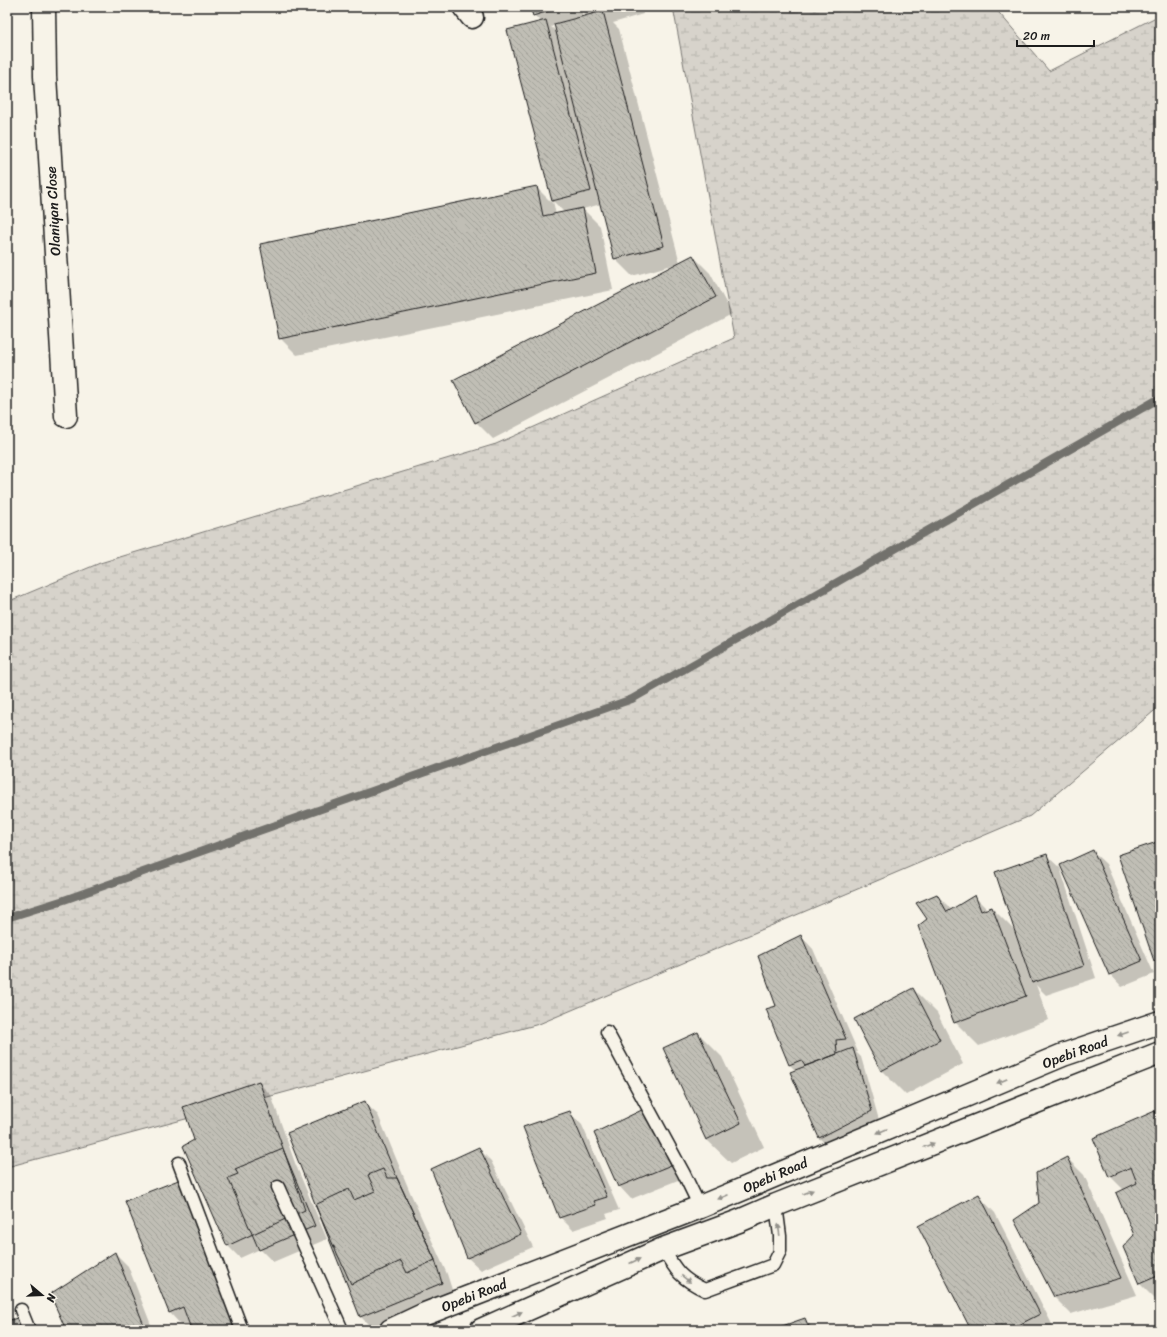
<svg xmlns="http://www.w3.org/2000/svg" width="1167" height="1337" font-family="Sriracha,sans-serif">
	<style>
		.wetland { fill: url(#wetland-marsh); stroke: #7a7874 }
		.shadow { fill: #0003; fill-rule: evenodd }
		.lines { fill: none; stroke-linecap: round; stroke-linejoin: round }
		.stream { stroke: #72716c; stroke-width: 8 }
		.building { fill: url(#building-back-hatch); stroke: #1c1c1c }
		.service-casing { stroke: #1c1c1c; stroke-width: 15 }
		.minor-casing { stroke: #1c1c1c; stroke-width: 25 }
		.primary-casing { stroke: #1c1c1c; stroke-width: 25 }
		.service { stroke: #f7f3e8; stroke-width: 12 }
		.minor { stroke: #f7f3e8; stroke-width: 22 }
		.primary { stroke: #f7f3e8; stroke-width: 22 }
		.oneway { fill: #94928c }
		.labels { text-anchor: middle; stroke-width: 3; stroke-linejoin: round; paint-order: stroke }
		.street-label { font-size: 14px; fill: #1c1c1c; stroke: #f7f3e8 }
	</style>
	<defs>
		<pattern id="wetland-marsh" width="20" height="14" patternUnits="userSpaceOnUse"><rect width="20" height="14" fill="#d7d3cb"/><path d="M1 5h8M5 5V1M11 12h8M15 12V8" fill="none" stroke="#b8b5ae"/></pattern>
		<pattern id="building-back-hatch" width="6" height="6" patternUnits="userSpaceOnUse"><rect width="6" height="6" fill="#c0beb5"/><path d="M-1 5l2 2M0 0l6 6M5-1l2 2" fill="none" stroke="#a4a39b"/></pattern>
	</defs>
	<rect width="100%" height="100%" fill="#f7f3e8"/>
	<filter id="ink" filterUnits="userSpaceOnUse"><feTurbulence type="fractalNoise" baseFrequency=".025" numOctaves="2"/><feDisplacementMap in="SourceGraphic" scale="8" xChannelSelector="R" yChannelSelector="G"/><feConvolveMatrix kernelMatrix="1 2 1 2 8 2 1 2 1" color-interpolation-filters="sRGB"/></filter>
	<g filter="url(#ink)">
		<path class="wetland" d="M673,7h321l55,64 111,-56v691l-130,110 -491,208 -532,143v-565l93,-39 396,-119 238,-106z"/>
		<path class="shadow" d="M531,7h110l2,7 -30,9 6,6 61,234 13,-7 17,17 22,41 -239,125 -17,-17 200,-158 -44,12 -17,-17 -14,-55 -18,5 17,17 13,64 -316,65 -17,-17 257,-150 16,16 -45,-173 33,-9 -7,-7zM581,10l6,6 -4,1zM555,25l2,7 -6,-5zM553,201l12,12 -9,2z
			M1160,843v123l-6,-5z
			M1093,852l13,12 48,110 -32,13 -12,-13z
			M1047,856l13,12 36,110 -50,17 -10,-10 13,35 -70,26 -24,-24 -26,-103 8,-24 15,15 23,-13 13,13 4,-2 24,24z
			M801,936l12,13 45,103h-2l5,5 18,63 -51,26 -9,-8 -23,-67 -7,-7 -11,-58z
			M913,989l24,24 26,51 -57,31 -24,-24z
			M698,1033l24,24 42,90 -33,16 -24,-23z
			M258,1082l13,13 24,68 32,76 -54,23 -13,-13 -20,9 -13,-13 -32,-104z
			M365,1103l13,12 32,77 37,82 7,22 -81,33 -13,-13z
			M647,1108l36,70 -52,21 -12,-13z
			M569,1112l13,13 37,85 -13,4 2,4 -35,12 -13,-13z
			M1154,1113l6,5v181l-3,2 -17,-17 -16,-37 11,-12 -11,-45 -14,-14z
			M478,1148l13,13 42,86 -52,23 -13,-12 -36,-88z
			M1067,1158l17,17 53,120 -66,19 -17,-17 -14,-94z
			M979,1196l16,17 60,117h-83z
			M197,1197l51,133h-56v-2l-6,2 -16,-17 -44,-112z
			M115,1253l13,13 25,64h-86z
			M804,1319l11,11h-41z"/>
		<g class="lines">
			<path class="stream" d="M7,918l57,-18 568,-201 528,-301"/>
		</g>
		<path class="building" d="M530,7h32l-29,9z
			M579,7h15l-13,4z
			M603,11l61,235 -50,13 -60,-235z
			M546,20l45,171 -39,10 -45,-171z
			M537,186l6,30 40,-8 13,65 -317,66 -19,-95z
			M693,255l23,42 -241,126 -22,-43z
			M1160,841v117l-6,3 -36,-106z
			M1093,850l49,111 -33,14 -49,-110z
			M1047,854l37,112 -52,17 -37,-111z
			M937,894l10,18 28,-17 6,16 11,-4 34,89 -72,27 -36,-97 9,-7 -11,-16z
			M801,935l45,104 -10,1 1,14 -32,12 -4,-6 -12,5 -23,-56 10,-3 -18,-50z
			M913,988l27,52 -59,31 -27,-52z
			M698,1032l43,91 -35,17 -43,-92z
			M853,1048l19,63 -53,27 -29,-66z
			M259,1081l46,129 -78,36 -44,-100 11,-6 -11,-33z
			M365,1101l32,77 38,82 7,23 -82,34 -73,-184z
			M648,1107l23,58 -53,22 -24,-54z
			M570,1111l37,86 -13,4 2,4 -37,13 -36,-91z
			M1155,1111l5,14v41l-2,1 2,5v103l-21,9 -16,-37 11,-12 -18,-42 21,-10 -6,-16 -22,10 -16,-39z
			M479,1147l42,87 -54,24 -36,-89z
			M283,1149l32,77 -56,24 -31,-72 10,-4 -3,-5z
			M1067,1157l54,121 -67,19 -40,-77 25,-17 -3,-30z
			M383,1169l4,9h10l38,82 -28,13 -6,-12 -50,23 -36,-79 34,-16 5,11 21,-9 -7,-16z
			M181,1179l58,151h-50l2,-1 -8,-22 -14,6 -44,-112z
			M979,1194l61,120 -31,16h-38l-53,-104z
			M115,1252l31,78h-80l-16,-36z
			M24,1316l5,14h-22v-9z
			M805,1318l5,12h-39z
			M706,1326l2,4h-16z"/>
		<g class="lines">
			<defs>
				<path id="service" d="M607,1032l77,142 16,33
					M179,1163l63,167
					M278,1187l64,143
					M663,1249c13,22 18,30 42,41l68,-25 7,-14v-15l-4,-31
					M21,1310l8,20"/>
				<path id="minor" d="M44,7l1,69 21,340
					M464,7l8,10"/>
				<path id="primary" d="M391,1330l34,-16 275,-107 363,-152 97,-33
					M481,1330l182,-81 76,-28 37,-16 384,-152"/>
			</defs>
			<use href="#service" class="service-casing"/>
			<use href="#minor" class="minor-casing"/>
			<use href="#primary" class="primary-casing"/>
			<use href="#service" class="service"/>
			<use href="#minor" class="minor"/>
			<use href="#primary" class="primary"/>
		</g>
		<defs><path id="oneway-solid" d="M-6-.8H1V-3.2L6.5 0L1 3.2V.8H-6Z"/></defs>
		<g class="oneway">
			<use href="#oneway-solid" transform="translate(1123 1034) rotate(161)"/>
			<use href="#oneway-solid" transform="translate(1002 1081) rotate(157)"/>
			<use href="#oneway-solid" transform="translate(882 1131) rotate(157)"/>
			<use href="#oneway-solid" transform="translate(929 1145) rotate(-21)"/>
			<use href="#oneway-solid" transform="translate(808 1192) rotate(-21)"/>
			<use href="#oneway-solid" transform="translate(723 1197) rotate(157)"/>
			<use href="#oneway-solid" transform="translate(779 1230) rotate(-98)"/>
			<use href="#oneway-solid" transform="translate(635 1261) rotate(-24)"/>
			<use href="#oneway-solid" transform="translate(686 1279) rotate(38)"/>
			<use href="#oneway-solid" transform="translate(517 1314) rotate(-24)"/>
		</g>
	</g>
	<g class="labels">
		<g class="street-label">
			<text transform="translate(53 211) rotate(-93)" y="5">Olaniyan Close</text>
			<text transform="translate(1075 1052) rotate(-20)" y="5">Opebi Road</text>
			<text transform="translate(775 1175) rotate(-23)" y="5">Opebi Road</text>
			<text transform="translate(474 1295) rotate(-21)" y="5">Opebi Road</text>
		</g>
	</g>
	<rect width="1167" height="1337" fill="none" stroke="#f7f3e8" stroke-width="24"/>
	<rect x="12" y="12" width="1143" height="1313" fill="none" stroke="#1c1c1c" stroke-width="1.5" filter="url(#ink)"/>
	<g transform="translate(42 1295) rotate(109)" stroke="#f7f3e8" stroke-width="3" paint-order="stroke">
	<path d="M0-3L7 15L0 10L-7 15Z" fill="#1c1c1c"/>
	<text y="-6" font-size="11" font-weight="bold" text-anchor="middle" fill="#1c1c1c">N</text>
	</g>
	<path d="M1017 40v6h77v-6" fill="none" stroke="#1c1c1c" stroke-width="2"/>
	<text x="1023" y="40" font-size="12" fill="#1c1c1c" stroke="#f7f3e8" stroke-width="3" paint-order="stroke">20 m</text>
</svg>
